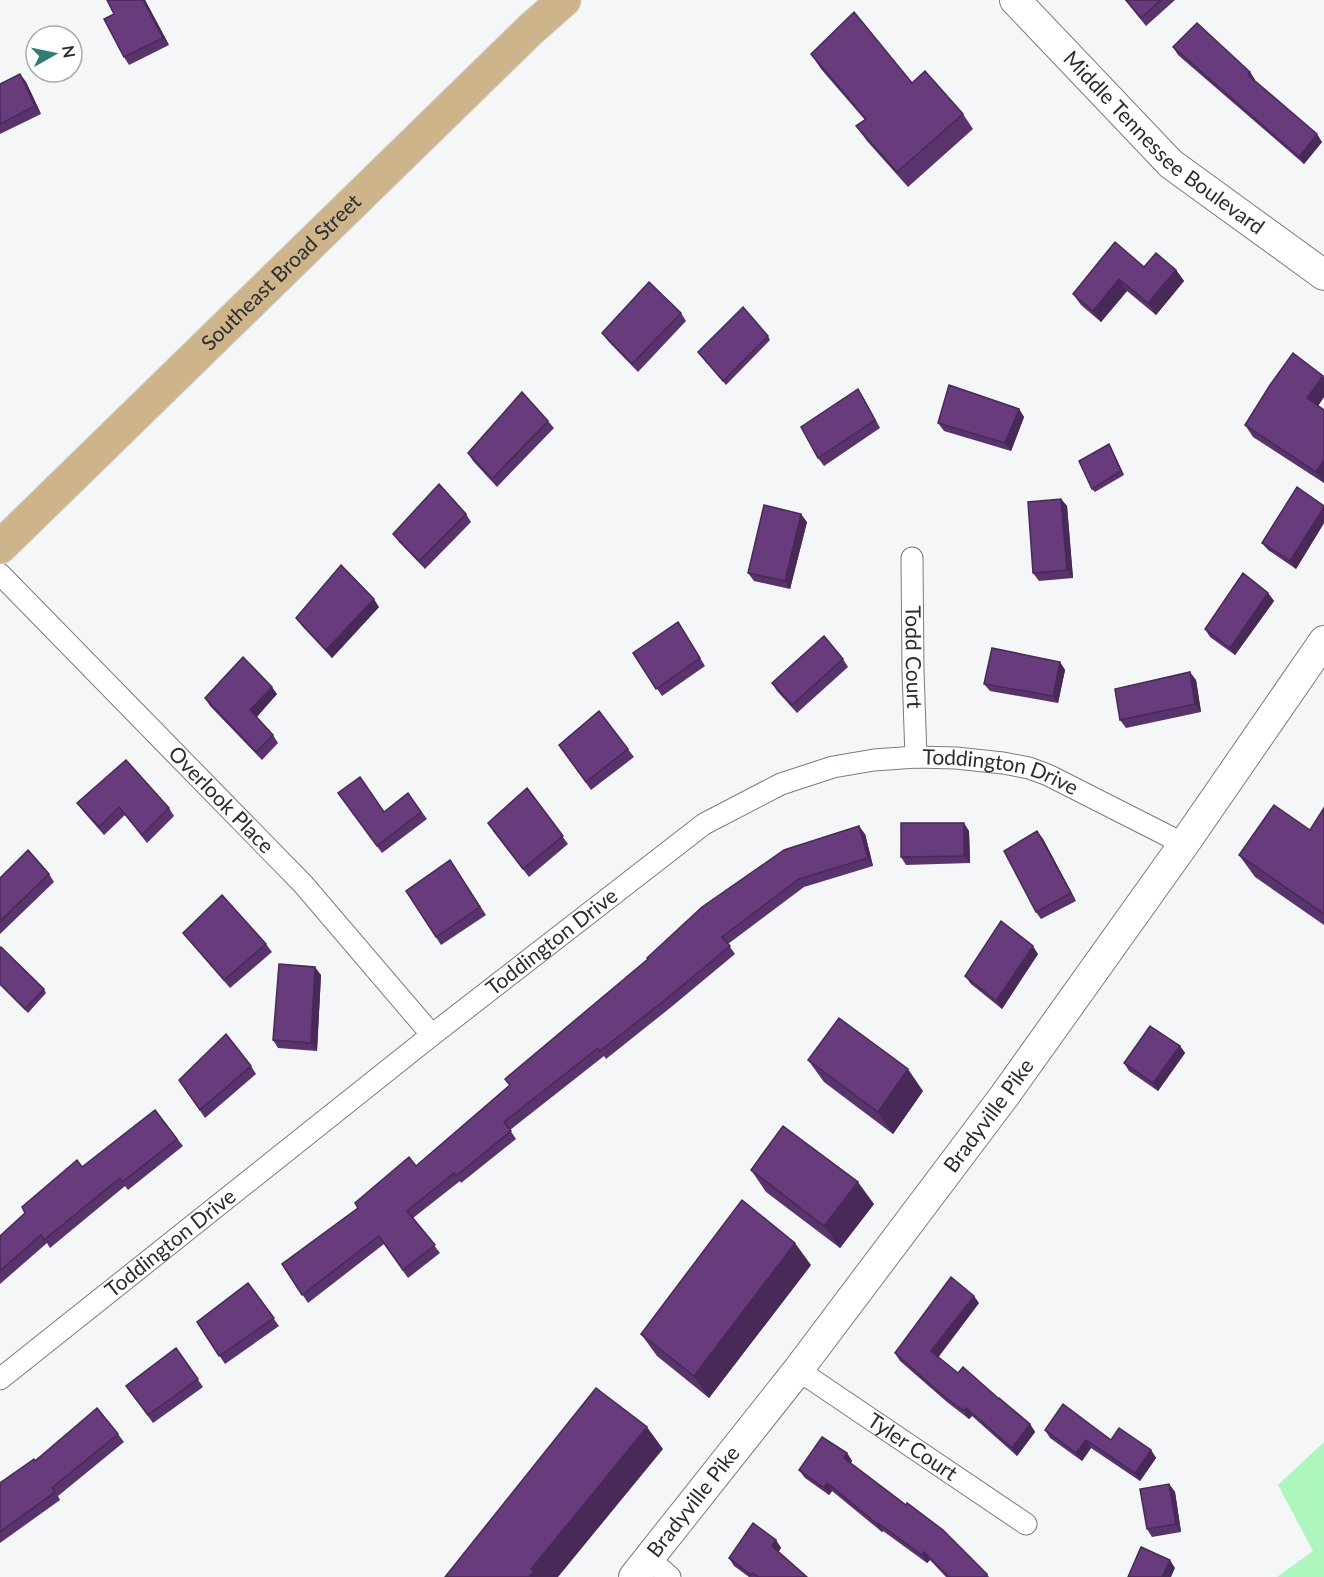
<svg xmlns="http://www.w3.org/2000/svg" width="1324" height="1577" font-family="Lato,sans-serif">
	<style>
		.green { fill: #adf7bf }
		.lines { fill: none; stroke-linecap: round; stroke-linejoin: round }
		.street-casing { stroke: #7a7c7e; stroke-width: 23 }
		.secondary-casing { stroke: #7a7c7e; stroke-width: 32 }
		.primary-casing { stroke: #d0d1d1; stroke-width: 35 }
		.street { stroke: #fff; stroke-width: 21 }
		.secondary { stroke: #fff; stroke-width: 30 }
		.primary { stroke: #cdb48a; stroke-width: 33 }
		.wall { fill: #59336b }
		.shaded-wall { fill: #482957 }
		.building { fill: #673b7c; stroke: #482957; stroke-width: 1.5 }
		.labels { text-anchor: middle; stroke-width: 6; stroke-linejoin: round; paint-order: stroke }
		.street-label { font-size: 21px; fill: #2b2c2c; stroke: #fff }
	</style>
	<rect width="100%" height="100%" fill="#f4f6f8"/>
	<path class="green" d="M1324,1442v135h-47l36,-26 -35,-66z"/>
	<g class="lines">
		<defs>
			<g id="street">
				<path id="s1" d="M912,558l1,113 3,86"/>
				<path id="s2" d="M0,574l303,310 129,151"/>
				<path id="s3" d="M798,1370l228,154"/>
				<path id="s4" d="M0,1379l432,-344 272,-211 77,-40 52,-17 41,-7 42,-3 40,1 47,5 26,5 19,7 136,69"/>
				<path d="M649,1559l21,18"/>
			</g>
			<g id="secondary">
				<path id="s5" d="M1015,0l156,164 153,111"/>
				<path id="s6" d="M634,1577l164,-207 207,-275 179,-251 140,-203"/>
			</g>
			<g id="primary">
				<path id="s7" d="M0,547l531,-518 33,-29"/>
			</g>
		</defs>
		<use href="#street" class="street-casing"/>
		<use href="#secondary" class="secondary-casing"/>
		<use href="#primary" class="primary-casing"/>
		<use href="#street" class="street"/>
		<use href="#secondary" class="secondary"/>
		<use href="#primary" class="primary"/>
	</g>
	<path class="wall" d="M145,0l24,45 -40,20 -5,-8z
		M1125,0h50l-29,26z
		M1173,47l77,25 5,8v1l67,61 -18,22 -126,-109z
		M811,54l101,29 51,31 10,15 -65,58 -41,-46 -11,-15 9,-6 -44,-51z
		M20,74l6,8 15,32 -41,20v-50z
		M1144,267l32,3 8,11 -28,34 -29,-24 -26,31 -20,-17 -8,-11z
		M681,313l5,8 -48,51 -30,-31 -6,-8z
		M768,336l2,4 -44,45 -28,-33z
		M1323,376l1,2v19l-6,9 6,77 -71,-46 -8,-12z
		M863,397l17,31 -56,38 -6,-8z
		M1019,409l5,8 -13,34 -67,-20 -6,-8z
		M548,421l6,7 -57,59 -24,-26 -5,-8z
		M1109,444l15,31 -29,17 -3,-3z
		M1061,499l6,7 6,72 -34,3 -6,-8z
		M1324,506v17l-28,46 -28,-19 -6,-7z
		M466,514l5,8 -46,47 -26,-27 -6,-8z
		M807,522l-17,67 -36,-8 -6,-8z
		M1268,593l6,8 -39,54 -25,-18 -5,-8z
		M379,607l-47,51 -30,-32 -6,-8z
		M678,622l27,44 -43,30 -29,-43z
		M843,659l5,8 -51,46 -20,-22 -5,-8z
		M1060,662l5,8 -7,33 -68,-12 -6,-7z
		M1196,680l5,32 -75,16 -6,-8z
		M277,694l-20,23 16,18 5,8 -16,17 -52,-54 -5,-8z
		M599,711l35,46 -43,33 -32,-45z
		M527,788l41,56 -39,33 -36,-46z
		M338,793l47,19 23,-19 19,26 -45,34z
		M77,803l92,5 5,8 -27,27 -22,-28 -21,20 -21,-24z
		M1324,808v117l-69,-48 -16,-22 71,-25z
		M969,831l1,32 -64,2 -5,-8z
		M1037,831l6,8 33,62 -35,18 -5,-7z
		M865,834l8,32 -69,21 -76,57 7,10 -65,54 -64,51 -2,-3 -94,74 6,9 -55,44 -1,-2 -47,37 27,35 -32,25 -24,-34 -76,59 -26,-39 134,-98 94,-81 -5,-6z
		M450,860l36,55 -45,30 -35,-54z
		M49,874l5,8 -54,52v-56z
		M183,933l83,11 6,8 -42,36 -41,-48z
		M0,948l44,41 2,4 -18,20 -28,-28z
		M1038,954l-36,55 -31,-25 -6,-8z
		M321,975l-4,76 -39,-3 -5,-8z
		M1180,1046l5,7 -27,38 -29,-20 -5,-8z
		M808,1060l115,31 -30,43 -69,-52z
		M251,1066l5,8 -51,44 -26,-38z
		M155,1110l28,36 -55,44 -3,-4 -75,62 -3,-5 -47,41v-48l82,-69z
		M751,1170l123,34 -34,44 -74,-56z
		M811,1265l-102,133 -52,-42 -16,-22z
		M248,1283l31,43 -54,38 -28,-42z
		M979,1303l-41,54 20,16 40,25 32,26 5,8 -18,24 -45,-40 -3,3 -22,-17 -47,-41 -5,-8z
		M176,1348l27,39 -50,36 -27,-37z
		M1045,1430l66,10 40,10 5,8 -16,23 -49,-33 -9,13 -32,-23z
		M118,1434l6,8 -66,54 2,4 -60,43v-60l35,-22z
		M847,1453l5,8 -1,2 136,111 2,3h-43l-16,-17 -3,3 -44,-32 -1,1 -50,-41 -3,4 -24,-17 -6,-8z
		M1169,1484l6,8 6,40 -29,5 -5,-8z
		M776,1540l5,8 -3,4 29,25h-58l-15,-11 -5,-8z"/>
	<path class="shaded-wall" d="M143,0h2l24,45 -6,-7z
		M1250,72l5,8 -2,3 -5,-8z
		M20,74l6,8 15,32 -6,-8z
		M1317,134l5,8 -18,22 -5,-7z
		M1176,270l8,11 -28,34 -8,-12z
		M1119,279l8,12 -26,31 -8,-11z
		M1323,376l1,2v19l-9,13 -8,-12z
		M858,389l5,8 17,31 -5,-8z
		M1019,409l5,8 -13,34 -6,-8z
		M1109,444l2,3 13,28 -3,-4z
		M1324,460v23l-8,-11z
		M1061,499l6,7 6,72 -6,-8z
		M1324,507v16l-28,46 -6,-8z
		M801,514l6,8 -17,67 -5,-8z
		M1268,593l6,8 -39,54 -5,-7z
		M374,599l5,8 -47,51 -6,-8z
		M1060,662l5,8 -7,33 -5,-7z
		M1190,672l6,8 5,32 -6,-8z
		M272,687l5,7 -21,23 -6,-7z
		M964,823l5,8 1,32 -6,-7z
		M859,826l6,8 8,32 -5,-8z
		M1037,831l6,8 33,62 -5,-8z
		M1033,946l5,8 -36,55 -6,-8z
		M315,967l6,8 -4,76 -6,-8z
		M1180,1046l5,7 -27,38 -5,-8z
		M908,1069l15,22 -30,43 -15,-22z
		M858,1182l16,22 -34,44 -16,-22z
		M795,1243l16,22 -102,133 -15,-22z
		M974,1296l5,7 -42,56 -6,-8z
		M966,1408l6,8 -3,3 -5,-8z
		M1030,1424l5,8 -18,24 -5,-8z
		M647,1427l16,22 -105,128h-29l2,-8z
		M1086,1440l5,8 -9,13 -6,-8z
		M1151,1450l5,8 -16,23 -5,-8z
		M847,1453l5,8 -3,4 -5,-7z
		M827,1483l5,8 -3,4 -5,-7z
		M1169,1484l6,8 6,40 -5,-8z
		M878,1523l5,8 -1,1 -5,-8z
		M776,1540l5,8 -4,6 -5,-8z
		M924,1552l6,8 -3,3 -5,-8z
		M1170,1560l5,8 -4,9h-9z"/>
	<path class="building" d="M107,0h36l20,38 -39,19 -20,-38 10,-5z
		M1126,0h35l-20,18z
		M854,12l58,71 13,-12 38,43 -66,58 -41,-46 10,-7 -55,-65z
		M1197,23l53,49 -2,3 69,59 -18,23 -126,-110z
		M20,74l15,32 -35,18v-40z
		M1115,242l29,25 12,-14 20,17 -28,33 -29,-24 -26,32 -20,-17z
		M649,282l32,31 -49,51 -30,-31z
		M743,307l25,29 -45,45 -25,-29z
		M1293,353l30,23 -16,22 17,12v50l-8,12 -71,-47 25,-40z
		M949,385l70,24 -14,34 -67,-20z
		M858,389l17,31 -57,38 -17,-31z
		M522,392l26,29 -56,58 -24,-26z
		M1109,444l12,27 -29,18 -13,-28z
		M439,484l27,30 -47,47 -26,-27z
		M1297,487l27,19v1l-34,54 -28,-18z
		M1061,499l6,71 -34,3 -5,-71z
		M764,505l37,9 -16,67 -37,-8z
		M341,565l33,34 -48,51 -30,-32z
		M1243,573l25,20 -38,55 -25,-19z
		M678,622l22,36 -44,31 -23,-36z
		M824,636l19,23 -51,46 -20,-22z
		M992,648l68,14 -7,34 -69,-12z
		M243,657l29,30 -22,23 23,25 -17,17 -51,-54z
		M1190,672l5,32 -75,16 -5,-31z
		M599,711l29,38 -42,33 -27,-37z
		M126,760l43,48 -27,27 -23,-28 -20,20 -22,-24z
		M360,777l24,35 24,-19 13,19 -44,34 -39,-53z
		M527,788l36,48 -40,33 -35,-46z
		M1274,805l36,25 14,-22v106l-85,-59z
		M901,823h63v33l-63,1z
		M859,826l9,32 -69,21 -77,58 8,9 -65,54 -65,51 -2,-3 -94,74 7,9 -55,45 -2,-3 -47,38 28,34 -32,25 -24,-34 -77,59 -20,-31 76,-56 -3,-5 54,-46 7,9 94,-81 -5,-6 143,-120 -1,-1 55,-51 82,-57z
		M1037,831l34,62 -35,19 -32,-61z
		M28,850l21,24 -49,47v-43z
		M450,860l30,47 -44,30 -30,-46z
		M222,895l44,49 -42,36 -41,-47z
		M1001,921l32,25 -37,55 -31,-25z
		M1,947l43,42 -19,20 -25,-25v-36z
		M279,964l36,3 -4,76 -38,-3z
		M839,1018l69,51 -30,43 -70,-52z
		M1150,1026l30,20 -27,37 -29,-20z
		M226,1034l25,32 -51,44 -21,-30z
		M155,1110l22,29 -55,43 -2,-4 -76,62 -3,-5 -41,36v-35l25,-23 -3,-6 55,-47 5,7z
		M783,1126l75,56 -34,44 -73,-56z
		M742,1200l53,43 -101,133 -53,-42z
		M951,1277l23,19 -43,55 27,22 5,-6 35,31h1l31,26 -18,24 -46,-40 -2,3 -23,-17 -46,-41z
		M248,1283l26,35 -55,38 -22,-34z
		M176,1348l22,31 -50,36 -22,-29z
		M596,1388l51,39 -116,142 3,2 -5,6h-84z
		M1063,1404l48,36 8,-12 32,22 -16,23 -49,-33 -10,13 -31,-23z
		M97,1408l21,26 -66,54 3,4 -55,40v-49l34,-24 1,2z
		M822,1437l25,16 -3,5 62,47 1,-2 36,27 44,44 -2,3h-36l-25,-25 -2,3 -44,-32 -1,1 -50,-41 -3,5 -25,-18z
		M1169,1484l7,40 -29,5 -7,-40z
		M753,1523l23,17 -4,6 35,31h-49l-5,-4 -2,2 -22,-17z
		M1141,1547l29,13 -8,17h-34z"/>
	<g class="labels">
		<g class="street-label">
			<text dy="7" stroke="none"><textPath href="#s5" startOffset="207">Middle Tennessee Boulevard</textPath></text>
			<text dy="7" stroke="none"><textPath href="#s7" startOffset="393">Southeast Broad Street</textPath></text>
			<text dy="7" stroke="none"><textPath href="#s1" startOffset="99">Todd Court</textPath></text>
			<text dy="7" stroke="none"><textPath href="#s4" startOffset="1208">Toddington Drive</textPath></text>
			<text dy="7" stroke="none"><textPath href="#s2" startOffset="316">Overlook Place</textPath></text>
			<text dy="7" stroke="none"><textPath href="#s4" startOffset="704">Toddington Drive</textPath></text>
			<text dy="7" stroke="none"><textPath href="#s6" startOffset="582">Bradyville Pike</textPath></text>
			<text dy="7" stroke="none"><textPath href="#s4" startOffset="218">Toddington Drive</textPath></text>
			<text dy="7" stroke="none"><textPath href="#s3" startOffset="138">Tyler Court</textPath></text>
			<text dy="7" stroke="none"><textPath href="#s6" startOffset="96">Bradyville Pike</textPath></text>
		</g>
	</g>
	<g transform="translate(54 54) rotate(81)"><circle r="28" fill="#ffffff" stroke="#aaabab" stroke-width="1.5"/>
	<path d="M0-4.5L10 22L0 15L-10 22Z" fill="#357c76"/>
	<text y="-9" font-size="16" font-weight="bold" text-anchor="middle" fill="#2b2c2c">N</text>
	</g>
</svg>
